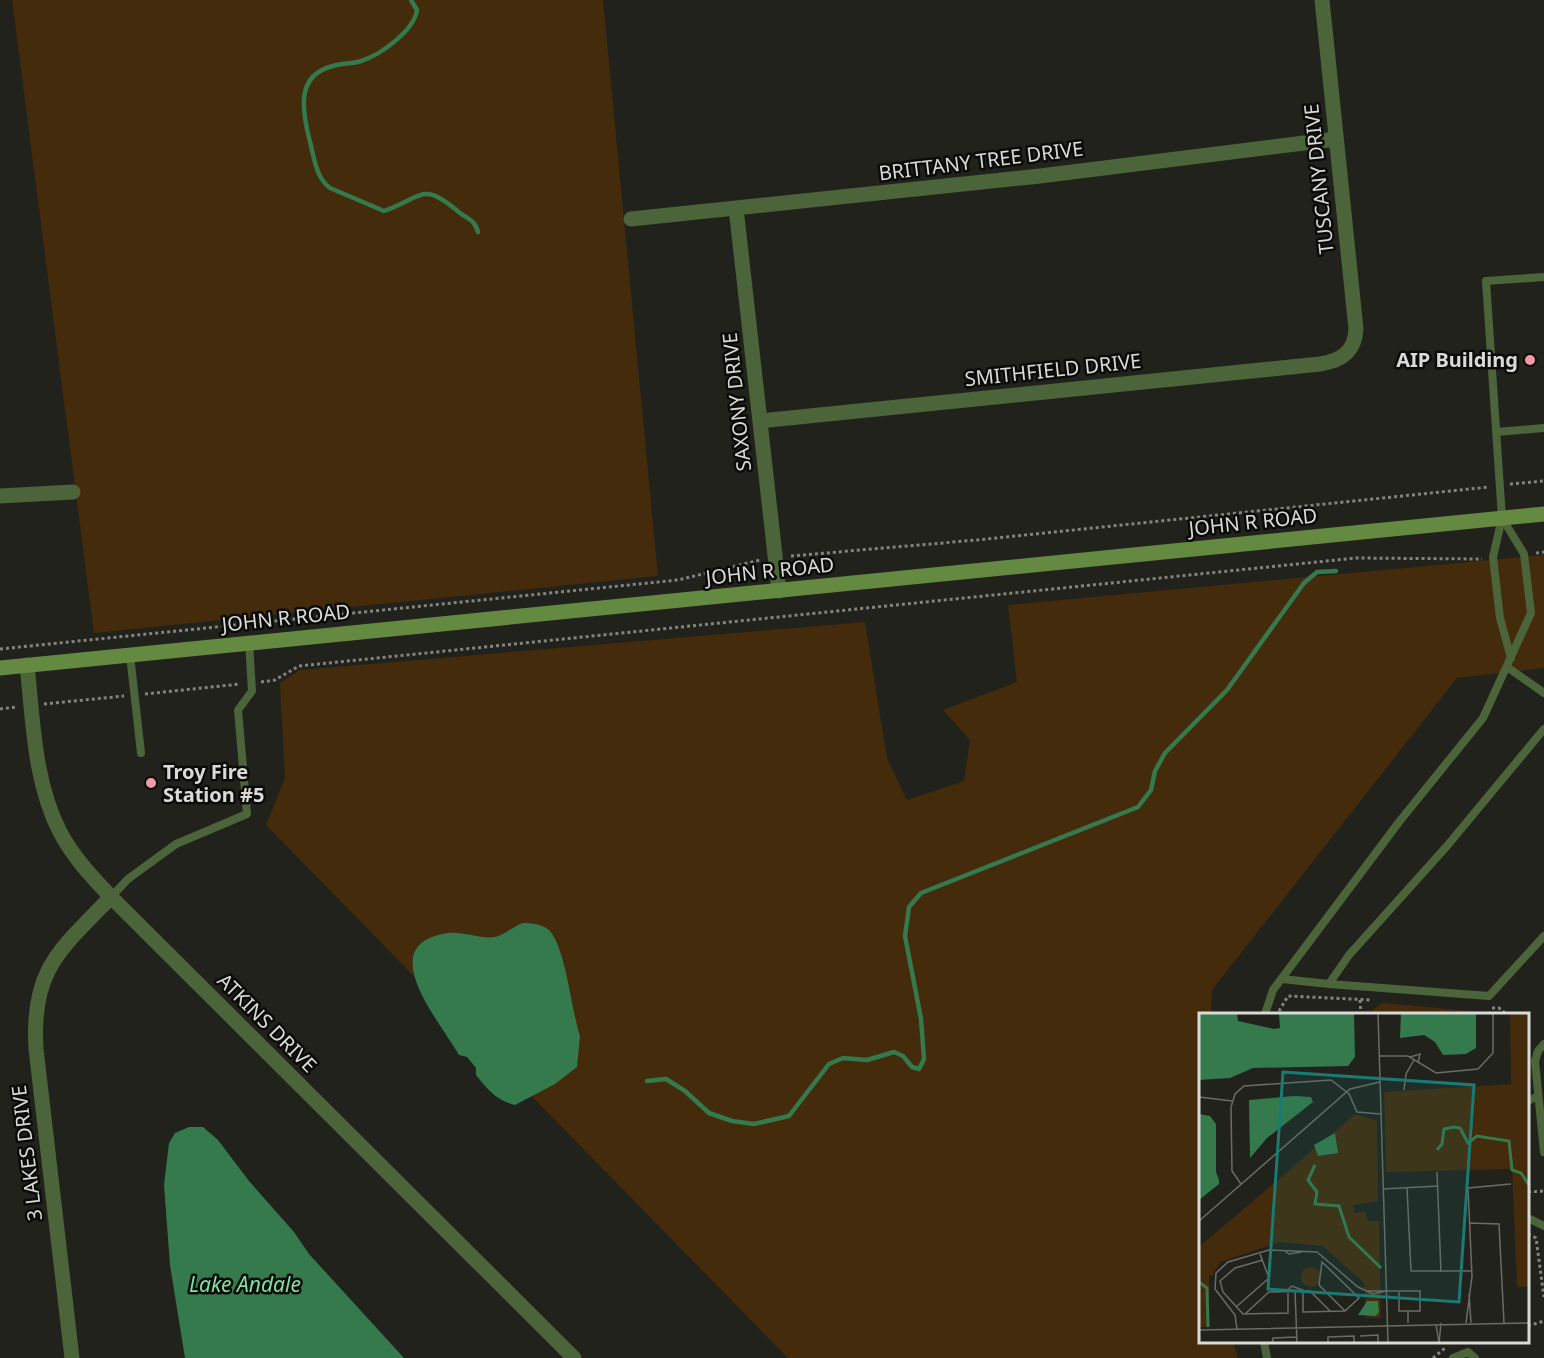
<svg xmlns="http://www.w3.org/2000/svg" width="1544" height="1358" font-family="'Noto Sans',sans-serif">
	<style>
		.green { fill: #432b0b }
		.water { fill: #347a4c }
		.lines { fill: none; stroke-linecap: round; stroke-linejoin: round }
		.stream { stroke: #347a4c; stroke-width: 4.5 }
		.path { stroke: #83837f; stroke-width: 3; stroke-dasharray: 3 3; stroke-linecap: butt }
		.service { stroke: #4c6439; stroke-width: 8 }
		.minor { stroke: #4c6439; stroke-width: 15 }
		.secondary { stroke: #648a42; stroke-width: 15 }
		.poi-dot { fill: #f39aa8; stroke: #0b0b09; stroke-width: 2 }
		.labels { text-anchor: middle; stroke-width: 5; stroke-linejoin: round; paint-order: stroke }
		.street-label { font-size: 20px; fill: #dadad7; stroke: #0b0b09 }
		.poi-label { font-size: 20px; font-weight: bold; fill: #dadad7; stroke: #0b0b09; text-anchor: end }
		.water-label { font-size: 21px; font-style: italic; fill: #80e09e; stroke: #0b0b09 }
		.inset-river { fill: none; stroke: #347a4c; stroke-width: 3 }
		.inset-road { fill: none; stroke: #6c6c67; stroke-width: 1.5 }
		.view { fill: #197b73; fill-opacity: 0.15; stroke: #197b73; stroke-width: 3 }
		.inset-edge { fill: none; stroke: #dadad7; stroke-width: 3 }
	</style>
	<rect width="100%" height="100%" fill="#22221d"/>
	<path class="green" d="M12,0h591l55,576 -564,57z
		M1544,555v113l-87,10 -245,312 -1,24h-11v328h33l5,16h-450l-522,-533 19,-47 -5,-95 20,-13 565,-48 22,136 20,42 57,-19 6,-41 -27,-30 74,-28 -9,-77z
		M1383,1003l119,11h-136z"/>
	<path class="water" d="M523,923c9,0 19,1 26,7 17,18 22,79 31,106l-3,31 -22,17 -40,21c-19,-5 -27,-15 -39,-30v-7l-9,-11 -8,-2c-20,-35 -87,-111 -11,-122 15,-2 39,8 50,3 9,-3 16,-10 25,-13z
		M189,1127h14l15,13 31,41 45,51 15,22 95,104h-219l-15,-93 -6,-80 5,-42 6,-10z"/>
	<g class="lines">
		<path class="stream" d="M411,0l6,10c-3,21 -37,45 -56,51 -9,3 -19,2 -28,5 -37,9 -31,43 -24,72 5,17 6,39 21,50l54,23c41,-15 38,-30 76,2 9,7 14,6 18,19
			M647,1081l19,-2 19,12 24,22 23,8 22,3 35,-8 40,-52 14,-6 24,2 27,-8 9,4 9,11 7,2 5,-10 -3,-40 -16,-83 4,-29 12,-14 217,-86 13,-17 4,-19 10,-18 62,-63 77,-107 13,-11 19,-1"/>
		<path class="path" d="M1510,484l34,-3
			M1536,553l8,-1
			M791,556l186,-16 512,-53
			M0,649l678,-69 82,-20
			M261,682l14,-2 24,-14 1057,-108 126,1
			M145,694l95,-10
			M44,704l80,-8
			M0,709l16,-2
			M1360,1000l1,14
			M1492,1008h7l7,6
			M1279,1011l9,-15 84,4
			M1528,1192l16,-1
			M1528,1234l8,4 8,59
			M1528,1326l16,-5
			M1433,1358l12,-10"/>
		<path class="service" d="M1496,432l48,-4
			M130,655l11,98
			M1511,658l-11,-40 -7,-61 9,-39 -16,-237 58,-4
			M1507,667l37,26
			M1544,729l-97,117 -98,109 -20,29 160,12 55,-60
			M111,897l17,-18 48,-35 71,-30 -9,-104 14,-19 -3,-49
			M1282,979l47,5
			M1265,1014l8,-24 126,-168 84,-104 48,-105 -7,-59 -22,-36
			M1544,1044l-6,7 -3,10 9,91
			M1528,1101l10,-5
			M1528,1218l16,8
			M1264,1342l3,16
			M1453,1358l15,-6 7,6"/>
		<path class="minor" d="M736,208l43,383
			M631,219l409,-43 296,-37
			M760,421l560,-57c21,-3 35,-12 36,-35l-34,-329
			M0,496l73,-4
			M27,665c6,55 7,117 33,167 13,25 32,45 51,65l463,461
			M72,1358l-36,-309c-5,-80 24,-99 75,-152"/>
		<path class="secondary" d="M0,668l1544,-154"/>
	</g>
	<g class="poi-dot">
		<circle cx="1530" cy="360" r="6"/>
		<circle cx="151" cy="783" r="6"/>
	</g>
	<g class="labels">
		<g class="street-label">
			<text transform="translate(981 161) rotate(-7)" y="7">BRITTANY TREE DRIVE</text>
			<text transform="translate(1319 179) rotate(-96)" y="7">TUSCANY DRIVE</text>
			<text transform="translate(1053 370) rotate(-6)" y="7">SMITHFIELD DRIVE</text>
			<text transform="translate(737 402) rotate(-96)" y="7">SAXONY DRIVE</text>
			<text transform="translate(1253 522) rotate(-6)" y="7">JOHN R ROAD</text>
			<text transform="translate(770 571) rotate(-6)" y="7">JOHN R ROAD</text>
			<text transform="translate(286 618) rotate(-6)" y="7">JOHN R ROAD</text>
			<text transform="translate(267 1023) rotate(45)" y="7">ATKINS DRIVE</text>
			<text transform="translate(27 1153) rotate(-97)" y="7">3 LAKES DRIVE</text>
		</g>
		<g class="poi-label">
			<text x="1518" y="367">AIP Building</text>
			<text x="163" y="779" text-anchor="start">Troy Fire<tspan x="163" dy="23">Station #5</tspan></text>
		</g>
		<g class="water-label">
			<text x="245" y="1292">Lake Andale</text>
		</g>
	</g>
	<g transform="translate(1199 1013)">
		<rect width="330" height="330" fill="#22221d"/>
		<path d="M311,0h19v274h-12l-5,-118 -126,3 -2,-80 127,-8zM156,101l22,7 1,80 -25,4 2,8 10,-2 3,10h11l2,97h-15l-2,-35 -41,-37 -43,-4 -60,20 -8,14 -3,-2v53h-10v-80zM102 264a10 10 0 1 1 20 0a10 10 0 1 1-20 0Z" fill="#432b0b"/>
		<path d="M0,0h38l1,8 36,8 6,-1 -1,-15h75l1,44 -7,9 -95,2 -23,10 -31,2zM202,0h75v35l-10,6 -23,1 -8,-13 -11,-7 -24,3zM95,83l17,1 2,5 -46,36 -17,20 -1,-58zM0,101l11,2 6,8v48l3,8v4l-20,16zM136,120l3,20 -20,3 -4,-11zM168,288h11l1,11 -3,4 -18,-1z" fill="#347a4c"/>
		<path class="inset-river" d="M238,137l5,-6 2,-15 10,-2 6,1 8,15 9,-7 32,5 3,29 9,3 8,12M116,152l-7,15 9,12 -2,12 24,2 10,31 32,31M0,269l8,6 1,39"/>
		<path class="inset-road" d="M179,0l10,330M180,43h29l28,17 42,-4 15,-16v-40M211,44l10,-3 -2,9M205,77l2,-16 8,-14M0,84l33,4M238,159l4,100M42,171l-9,-13 -1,-64 4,-13 9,-8 87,-6 18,14 8,18 24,2M208,175l4,83h61M184,176l55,-3M0,208l151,-132 30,-7M270,210l30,1 5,99M86,238l4,3 13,-2M64,247l-28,8 -15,13 3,11 20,22 45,-1v-22M87,278l6,-5 13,5M96,278l2,52M104,278v21l42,-1 14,-13 -37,-36 -3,23 26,26M168,278h53v20h-12v12M200,279v19h9M270,281l2,29M37,294l33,-29 -9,-24M46,301l24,-22 41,-1 21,21M267,310l6,-47 -4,-88 43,-4M237,311l3,19M38,316l-2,-14 -20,-26 1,-16 12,-11 41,-12 48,2 41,35 15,7 13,-3M0,317l330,-7M161,323l18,-1v8M73,330l1,-5 24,-1M129,330v-6l26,-1v7M240,330l2,-20"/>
		<path class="view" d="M84,59l191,13 -15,217 -191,-13z"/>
		<rect width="330" height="330" class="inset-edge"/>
	</g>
</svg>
